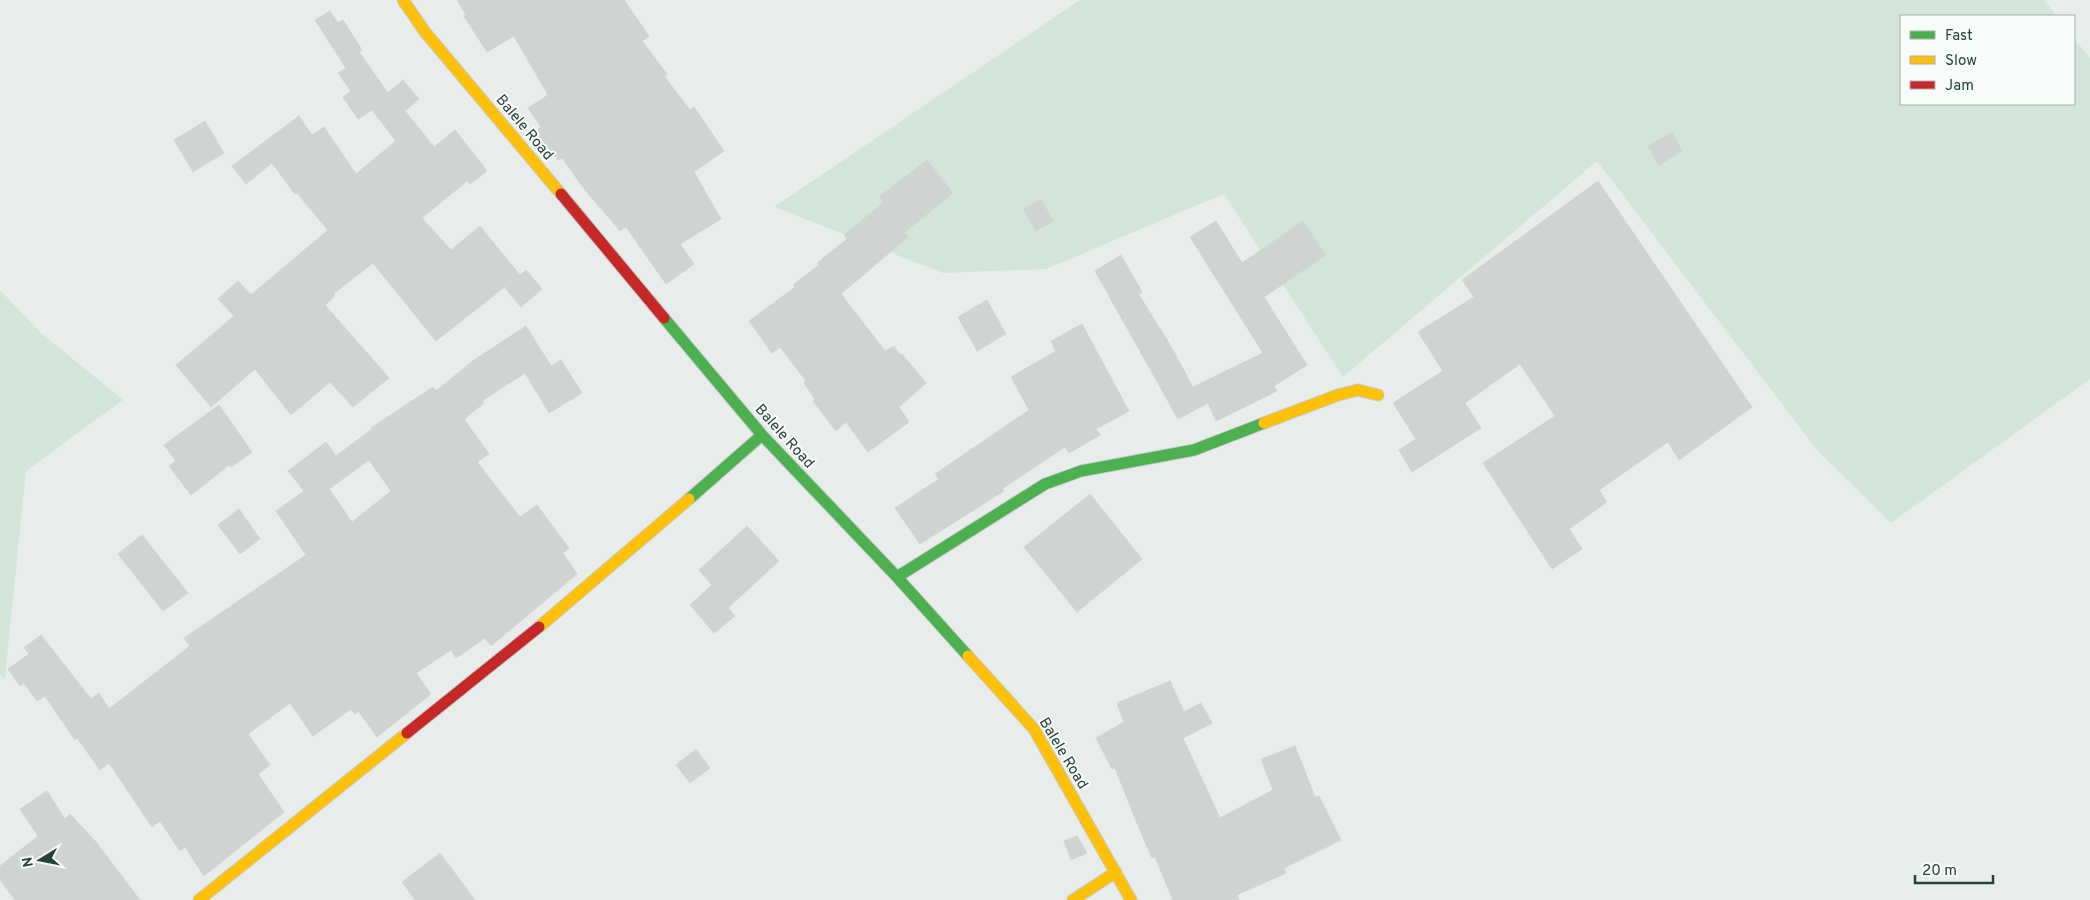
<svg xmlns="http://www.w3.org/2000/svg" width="2090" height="900" font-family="Overpass,sans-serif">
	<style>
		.green { fill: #d1e6d8 }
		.building { fill: #cfd4d2; stroke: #d1d6d4; fill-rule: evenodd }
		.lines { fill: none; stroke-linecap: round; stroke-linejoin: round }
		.fast-casing { stroke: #c3cbc8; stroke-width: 13 }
		.slow-casing { stroke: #c3cbc8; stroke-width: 13 }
		.jam-casing { stroke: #c3cbc8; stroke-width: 13 }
		.fast { stroke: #4caf50; stroke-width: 11 }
		.slow { stroke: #ffc107; stroke-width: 11 }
		.jam { stroke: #c62828; stroke-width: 11 }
		.labels { text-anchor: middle; stroke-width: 4; stroke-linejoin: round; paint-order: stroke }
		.street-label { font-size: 15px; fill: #24423a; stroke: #f7fbf9 }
	</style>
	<rect width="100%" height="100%" fill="#e8edeb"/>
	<path class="green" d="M1080,0h964l13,16h-156v88h173v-66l16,20v321l-199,144 -74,-73 -220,-289 -254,216 -119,-183 -178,75 -103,4 -169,-66z
		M0,290l40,42 83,68 -97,71 -21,207 -5,-3z"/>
	<path class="building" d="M457,0h167l25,36 -7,5 25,33 -3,2 26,34 4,-3 30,44 -30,21 27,47 -41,25 14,20 -28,20 -40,-57 -6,4 -35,-41 -23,-32 -4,2 -23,-28 6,-5 -13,-19 20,-13 -34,-59 -27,16 -23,-36 2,-1z
		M330,11l8,12 5,-3 19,30 -3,2 29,41 15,-13 16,19 -14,12 29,36 21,-17 32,41 -17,13 -3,-3 -45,37 29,32 29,-24 40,49 -84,66 -63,-78 -40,31 2,2 -10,9 64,73 -36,29 -23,-25 -39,33 -36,-46 -44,38 -35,-42 58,-49 -16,-17 20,-18 13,14 77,-65 -31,-37 -2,1 -23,-31 -26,21 -14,-18 67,-50 13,19 12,-8 32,47 40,-33 -24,-31 -14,9 -15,-22 8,-6 -13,-18 8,-5 -31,-48z
		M205,121l19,32 -31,19 -19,-32z
		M1672,132l10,19 -23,14 -11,-19z
		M927,160l26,33 -49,40 4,4 -67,57 44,57 9,-5 6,9 2,-1 24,29 -27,24 10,15 -41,30 -22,-30 -10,9 -23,-30 2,-2 -11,-16 2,-2 -26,-34 -8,6 -23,-32 46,-34 -2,-2 26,-20 -2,-2 30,-24 -3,-4 39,-32 -4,-6z
		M1598,181l154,226 -73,53 -11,-18 -69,48 8,12 -38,27 13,20 -30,20 -69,-106 72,-47 -35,-52 -55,39 16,25 -69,44 -13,-22 17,-11 -23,-36 50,-32 -25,-39 56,-35 -12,-17z
		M1041,199l12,22 -17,10 -13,-22z
		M1216,221l26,42 61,-42 23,34 -62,42 43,68 -33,21 3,5 -61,30 -8,-18 -30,16 -83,-148 26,-16 21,37 -3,3 30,48 24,44 70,-34 -73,-116z
		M526,270l16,19 -21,18 -16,-19z
		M987,300l19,34 -29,17 -19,-34z
		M1082,324l47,87 -33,18 4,6 -31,18 -4,-6 -63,42 2,2 -84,53 -25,-36 44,-29 -4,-5 94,-64 -18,-33 45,-26 -5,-10z
		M526,326l25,40 10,-6 21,33 -33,20 -24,-40 -43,28 2,2 -20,16 25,35 -12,8 43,55 17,-12 32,43 -6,5 14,21 -86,72 -6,-8 -29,20 -5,-8 -35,23 15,21 -54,43 -18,-25 -4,2 -4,-5 -38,27 -23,-33 -42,31 22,31 -12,9 26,38 -80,64 -19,-29 -5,4 -20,-30 -8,6 -43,-64 -9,7 -23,-32 -2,2 -30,-44 -8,5 -13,-18 -4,3 -12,-17 21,-15 -5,-6 17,-13 50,64 8,-6 10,16 81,-63 -6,-8 122,-83 -30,-44 28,-20 -16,-20 38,-29 10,14 36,-27 -1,-1 62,-41 3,4 38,-31zM369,460l22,31 -39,31 -23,-33z
		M219,405l33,47 -21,15 -2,-2 -38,30 -22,-29 7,-5 -12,-16z
		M1090,494l52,65 -65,53 -53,-65z
		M239,509l21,30 -20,15 -22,-29z
		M747,526l32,35 -51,47 7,8 -21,17 -24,-28 22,-20 -13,-15z
		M142,535l46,58 -25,18 -45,-57z
		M1170,681l14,31 17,-9 11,20 -29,15 37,80 53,-28 -12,-31 34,-13 20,51 4,-1 22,44 -57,28 2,5 -49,22 2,5h-66l-18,-43 -3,1 -15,-35 -22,-55 -3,1 -16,-31 28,-16 -7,-19z
		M696,749l14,19 -20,15 -14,-18z
		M47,791l18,28 5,-5 26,28 44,58h-125l-15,-20v-14l38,-30 -18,-27z
		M1077,836l10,17 -16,7 -7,-19z
		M440,853l35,47h-60l-13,-18z"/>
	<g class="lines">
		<defs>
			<path id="fast" d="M664,318l98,117 135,142 71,79
				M689,499l73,-64
				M897,577l148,-93 36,-13 113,-21 70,-27"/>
			<path id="slow" d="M403,0l22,32 136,162
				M1264,423l74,-28 20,-5 20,5
				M539,627l150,-128
				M968,656l66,73 97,171
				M199,900l208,-167
				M1073,900l43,-28"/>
			<path id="jam" d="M561,194l103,124
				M407,733l132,-106"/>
		</defs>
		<use href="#fast" class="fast-casing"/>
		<use href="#slow" class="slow-casing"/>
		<use href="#jam" class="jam-casing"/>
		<use href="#fast" class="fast"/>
		<use href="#slow" class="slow"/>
		<use href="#jam" class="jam"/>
	</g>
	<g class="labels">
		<g class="street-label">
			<text transform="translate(525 127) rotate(50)" y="5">Balele Road</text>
			<text transform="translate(785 436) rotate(48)" y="5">Balele Road</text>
			<text transform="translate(1064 753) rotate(59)" y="5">Balele Road</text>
		</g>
	</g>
	<rect x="1900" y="15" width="175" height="90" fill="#f7fbf9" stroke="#a3b1ad"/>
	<rect x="1910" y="31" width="25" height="8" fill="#4caf50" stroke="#a3b1ad"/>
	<text x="1945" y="40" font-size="15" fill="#24423a">Fast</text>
	<rect x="1910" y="56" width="25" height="8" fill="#ffc107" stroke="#a3b1ad"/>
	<text x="1945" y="65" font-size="15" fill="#24423a">Slow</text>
	<rect x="1910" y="81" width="25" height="8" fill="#c62828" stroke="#a3b1ad"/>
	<text x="1945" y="90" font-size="15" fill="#24423a">Jam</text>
	<g transform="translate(40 860) rotate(260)" stroke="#f7fbf9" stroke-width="4" paint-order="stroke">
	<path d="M0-4L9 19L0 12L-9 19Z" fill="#24423a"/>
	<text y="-8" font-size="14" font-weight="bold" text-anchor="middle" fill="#24423a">N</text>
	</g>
	<path d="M1915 875v8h78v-8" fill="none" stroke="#24423a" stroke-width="2.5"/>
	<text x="1922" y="875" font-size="15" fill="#24423a" stroke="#f7fbf9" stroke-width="4" paint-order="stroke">20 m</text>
</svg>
